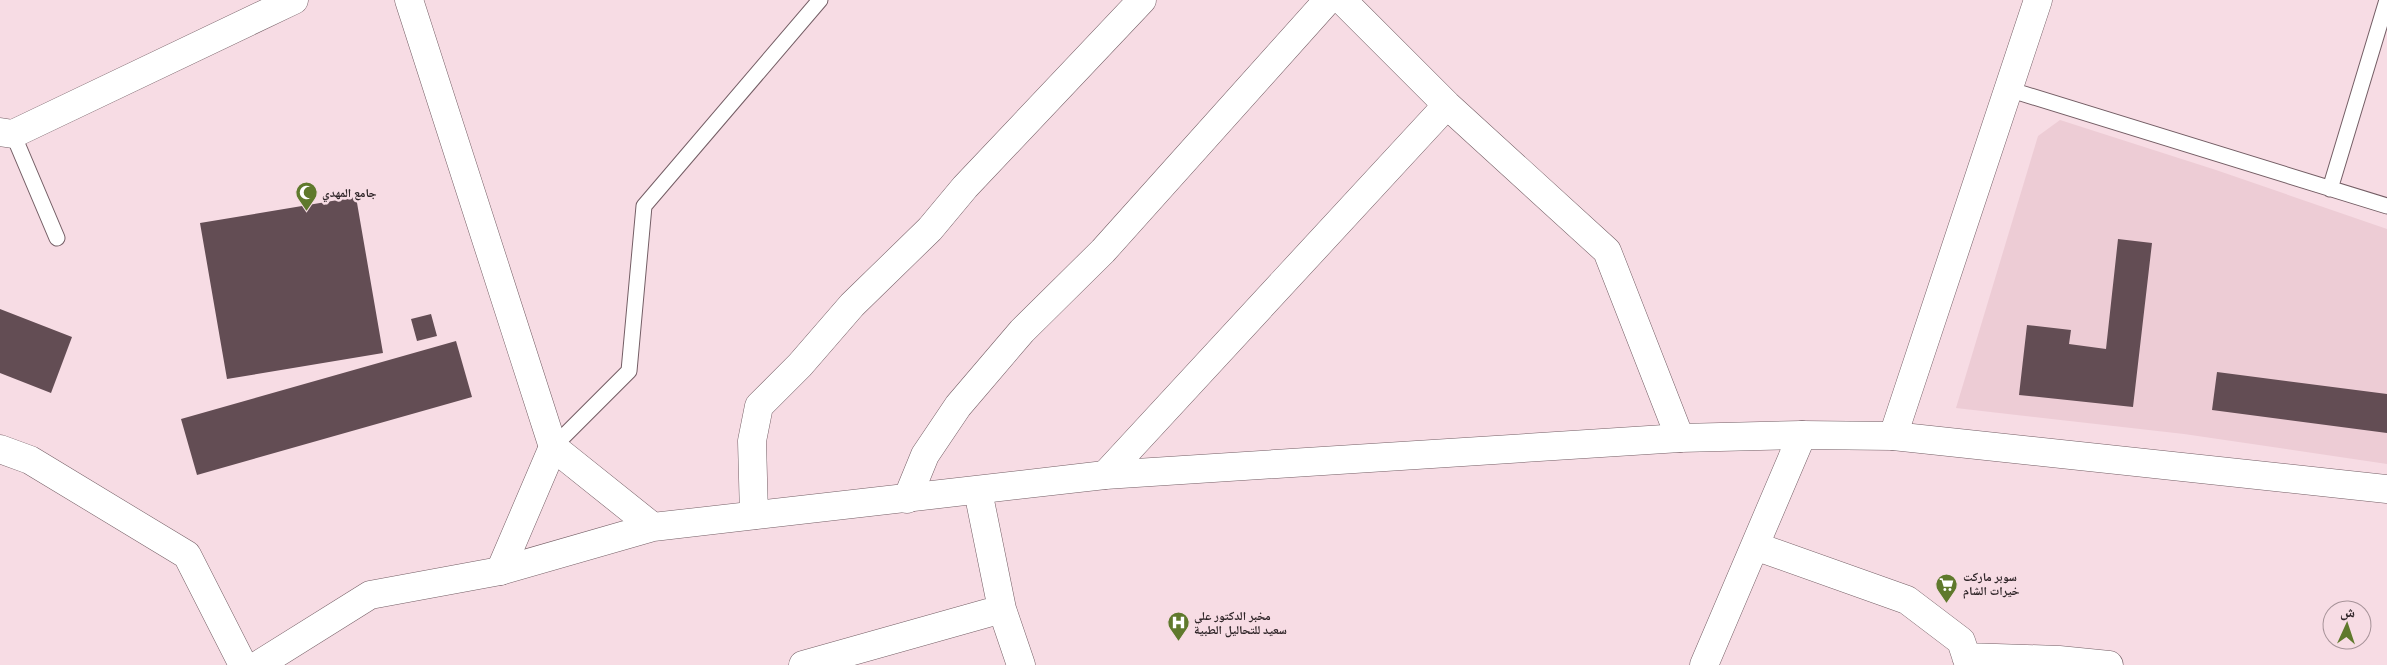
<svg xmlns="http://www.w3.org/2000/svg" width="2387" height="665" font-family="'DM Sans','Noto Naskh Arabic',sans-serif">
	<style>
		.built { fill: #edccd5 }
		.building { fill: #634d54 }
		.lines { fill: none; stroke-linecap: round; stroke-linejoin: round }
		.lane-casing { stroke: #745e65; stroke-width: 17 }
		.street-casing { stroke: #745e65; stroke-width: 29 }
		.secondary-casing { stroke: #745e65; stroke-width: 29 }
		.lane { stroke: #fff; stroke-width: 15 }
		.street { stroke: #fff; stroke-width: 28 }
		.secondary { stroke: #fff; stroke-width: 28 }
		.labels { text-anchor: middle; stroke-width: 5; stroke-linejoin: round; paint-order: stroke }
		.poi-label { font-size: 12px; font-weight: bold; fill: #2f2528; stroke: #f7dce4; text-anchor: start }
	</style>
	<rect width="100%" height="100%" fill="#f7dce4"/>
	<path class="built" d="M2060,120l156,50 171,59v235l-203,-30 -228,-26 82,-272z"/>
	<path class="building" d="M356,197l27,156 -156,26 -27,-156z
		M2118,239l34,4 -19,164 -114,-12 8,-70 44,5 -2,14 37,5z
		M0,309l72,28 -21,56 -51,-20z
		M431,314l6,22 -20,5 -6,-22z
		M456,341l16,56 -275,78 -16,-56z
		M2217,372l170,22v39l-175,-23z"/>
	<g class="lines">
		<defs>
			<path id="lane" d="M2008,89l379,117
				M13,134l44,104
				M2330,189l57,-189
				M553,447l76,-76 15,-165 176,-206"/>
			<path id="street" d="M1342,0l105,105 160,146 73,187
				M0,132l13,2 281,-134
				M1893,436l145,-436
				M0,449l30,11 157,95 56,110
				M1105,475l342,-370
				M978,491l24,118 19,56
				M907,499l18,-44 33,-49 64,-75 81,-80 225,-251
				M754,515l-2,-74 7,-35 41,-41 52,-60 78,-76 35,-42 177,-187
				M1755,546l152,54 54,41 8,24
				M500,571l53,-124
				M1966,657l93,3 50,5
				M803,665l199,-56
				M1704,665l98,-230"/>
			<path id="secondary" d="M409,0l144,447 100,80 452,-52 575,-37 122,-3 91,1 494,53
				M258,665l112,-70 130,-24 153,-44"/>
		</defs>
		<use href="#lane" class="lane-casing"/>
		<use href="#street" class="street-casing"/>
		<use href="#secondary" class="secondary-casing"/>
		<use href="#lane" class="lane"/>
		<use href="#street" class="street"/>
		<use href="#secondary" class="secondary"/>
	</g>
	<defs>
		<symbol id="mosque-pin" viewBox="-11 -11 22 30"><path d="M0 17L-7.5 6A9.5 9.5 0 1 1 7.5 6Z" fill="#5f792c" stroke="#f7dce4"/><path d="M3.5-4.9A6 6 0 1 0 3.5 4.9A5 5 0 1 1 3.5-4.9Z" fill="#fff"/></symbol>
		<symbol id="supermarket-pin" viewBox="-11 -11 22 30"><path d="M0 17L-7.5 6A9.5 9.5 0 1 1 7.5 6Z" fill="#5f792c" stroke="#f7dce4"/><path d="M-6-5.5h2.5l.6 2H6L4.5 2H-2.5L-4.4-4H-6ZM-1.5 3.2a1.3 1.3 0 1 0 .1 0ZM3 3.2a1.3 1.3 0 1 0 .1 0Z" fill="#fff"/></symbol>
		<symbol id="hospital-pin" viewBox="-11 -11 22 30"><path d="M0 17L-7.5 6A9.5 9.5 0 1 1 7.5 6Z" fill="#5f792c" stroke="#f7dce4"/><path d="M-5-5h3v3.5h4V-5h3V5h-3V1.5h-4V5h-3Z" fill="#fff"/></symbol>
	</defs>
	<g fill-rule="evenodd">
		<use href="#mosque-pin" x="294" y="180" width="25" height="34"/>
		<use href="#supermarket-pin" x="1934" y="572" width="25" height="34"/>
		<use href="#hospital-pin" x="1166" y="610" width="25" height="34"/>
	</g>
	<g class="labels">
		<g class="poi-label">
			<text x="322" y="197">جامع المهدي</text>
			<text x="1963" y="581">سوبر ماركت<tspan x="1963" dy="14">خيرات الشام</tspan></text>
			<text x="1194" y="620">مخبر الدكتور علي<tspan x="1194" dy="14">سعيد للتحاليل الطبية</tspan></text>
		</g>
	</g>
	<g transform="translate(2347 625) rotate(3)"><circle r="24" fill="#f7dce4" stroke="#a79399"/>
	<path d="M0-4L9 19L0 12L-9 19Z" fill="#5f792c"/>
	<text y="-8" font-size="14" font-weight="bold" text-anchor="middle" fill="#2f2528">ش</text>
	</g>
</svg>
